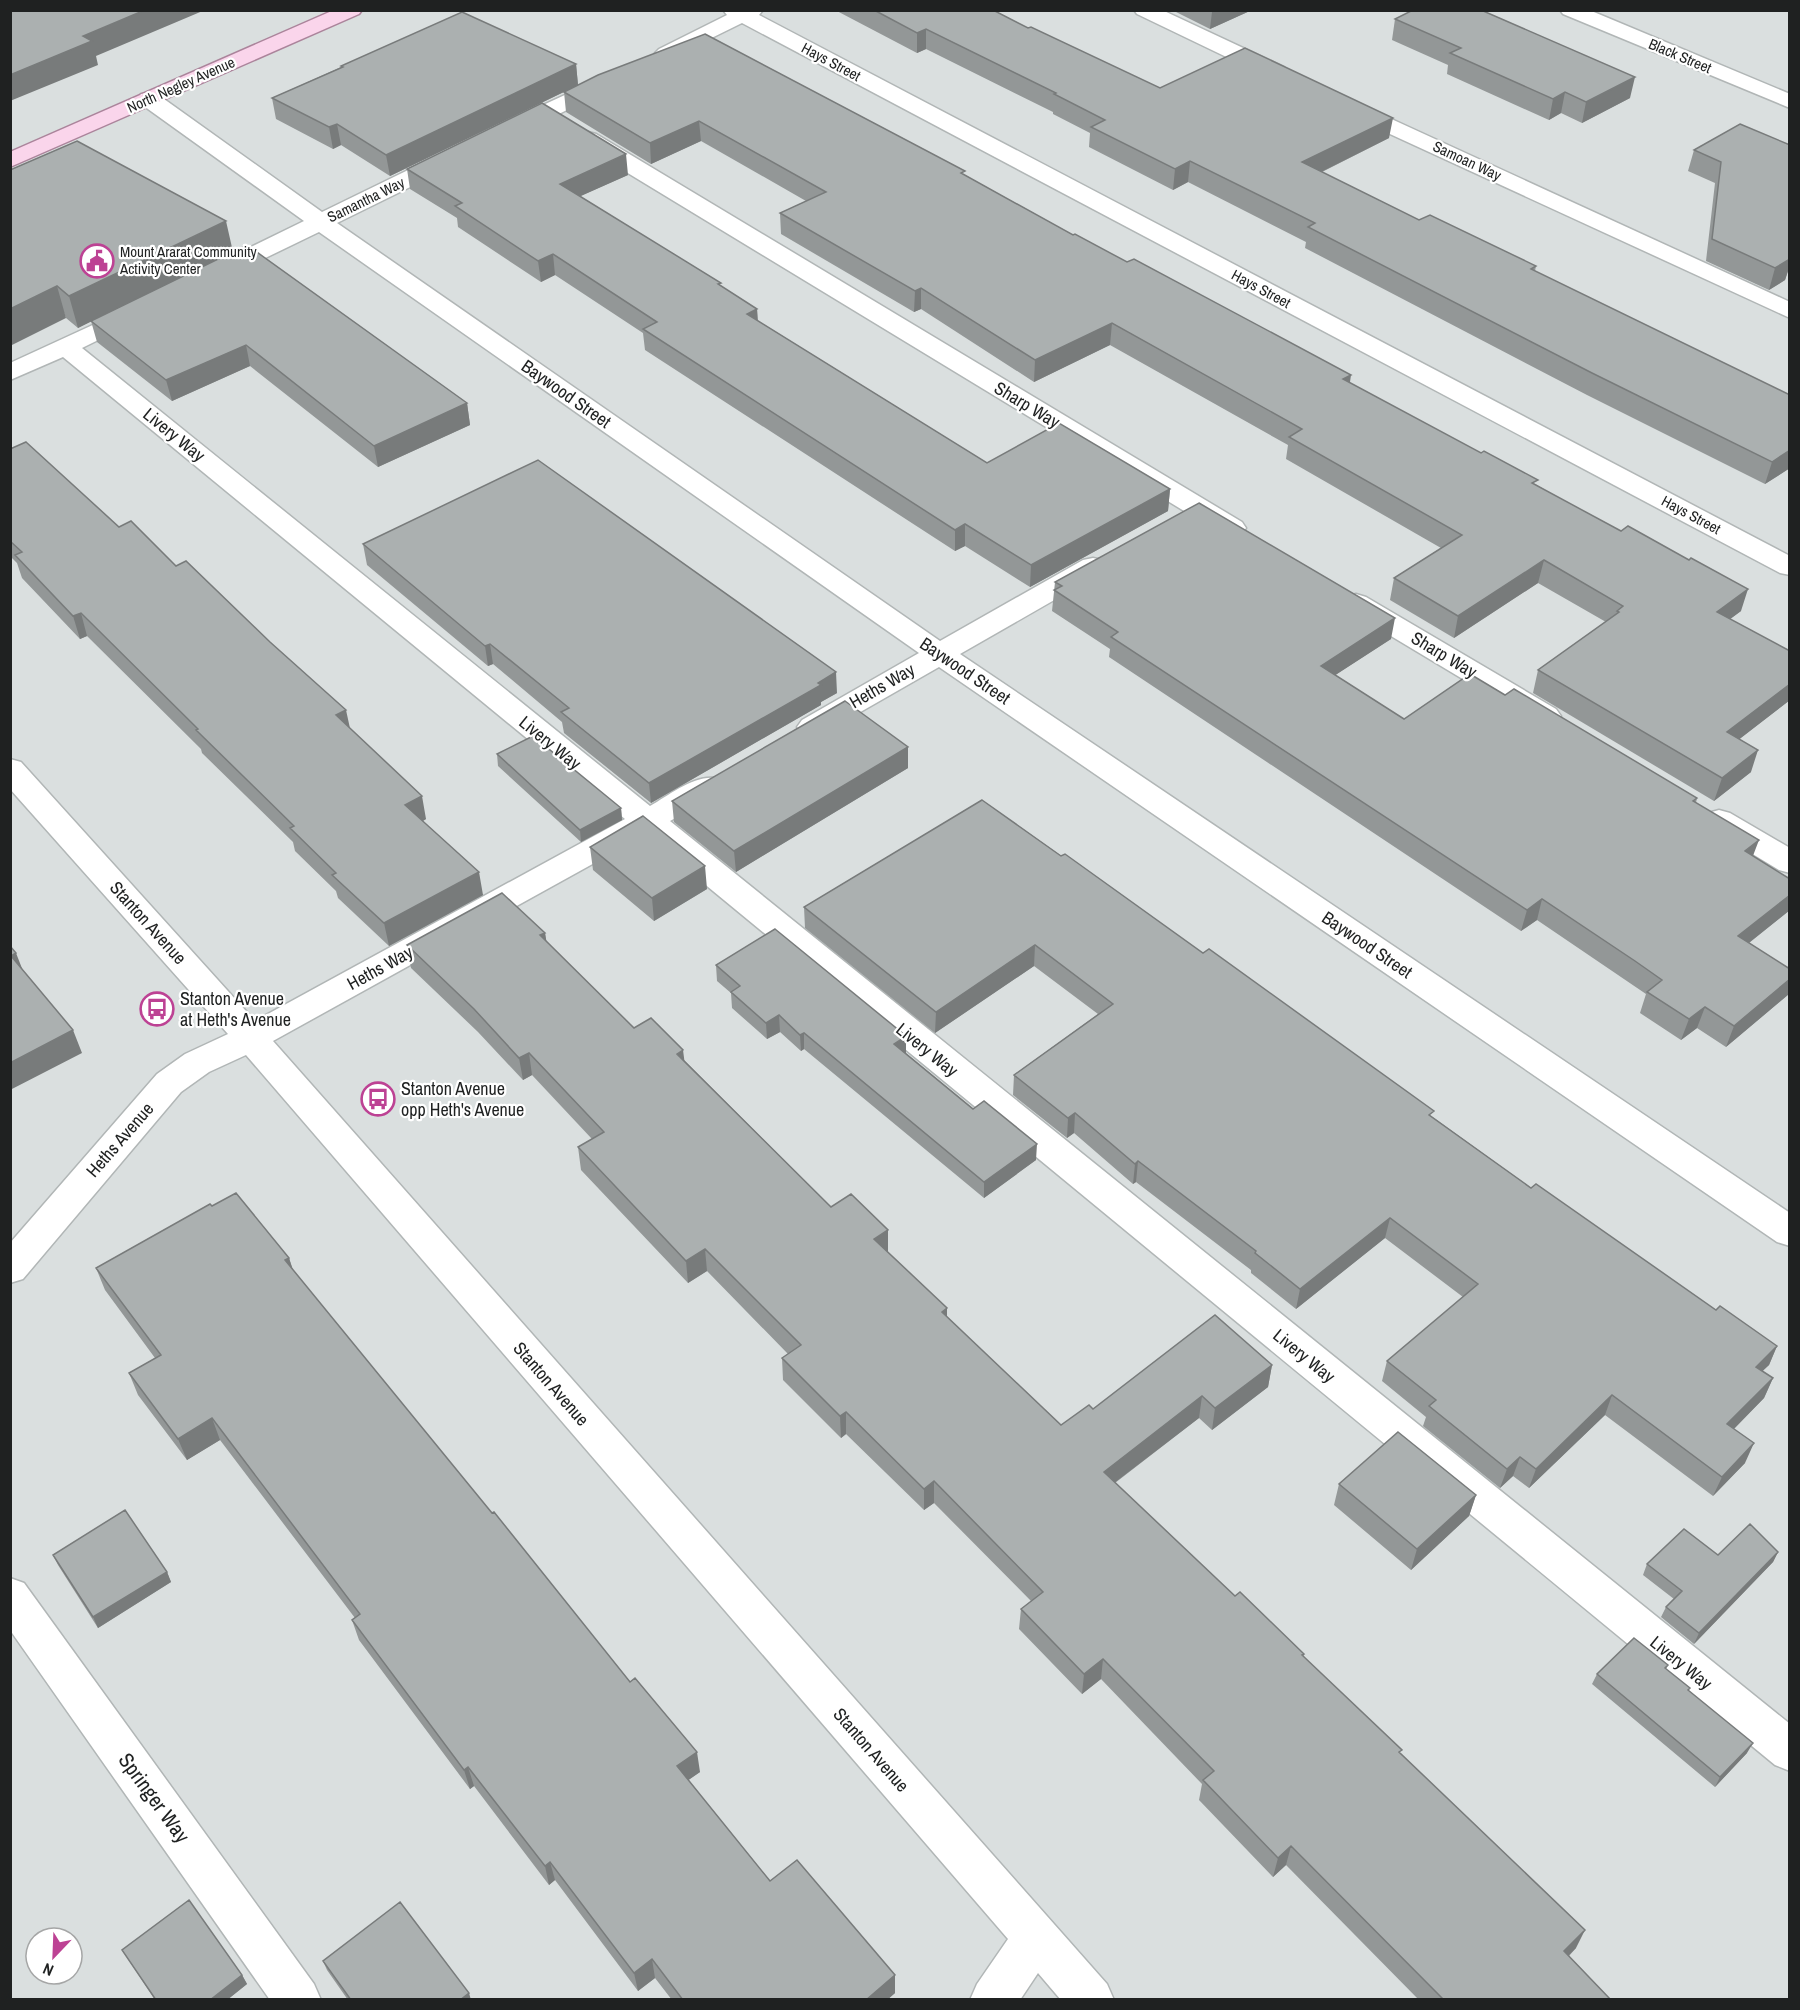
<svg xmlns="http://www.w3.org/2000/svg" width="1800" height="2010" font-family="'Archivo Narrow',sans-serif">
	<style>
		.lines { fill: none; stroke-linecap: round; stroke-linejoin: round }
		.minor-casing { stroke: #b1b6b6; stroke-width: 3 }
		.major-casing { stroke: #ab849b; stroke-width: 3 }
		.minor { fill: #fff; fill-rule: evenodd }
		.major { fill: #fad5eb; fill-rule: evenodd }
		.wall { fill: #939797 }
		.shaded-wall { fill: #787b7b }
		.building { fill: #abb0b0; stroke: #787b7b; stroke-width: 1.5 }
		.labels { text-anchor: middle; stroke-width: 4.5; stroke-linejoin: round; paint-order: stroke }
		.far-street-label { font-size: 15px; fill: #1f2121; stroke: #fff }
		.far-poi-label { font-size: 15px; fill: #1f2121; stroke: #fff; text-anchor: start }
		.street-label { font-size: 18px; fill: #1f2121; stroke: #fff }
		.poi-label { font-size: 18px; fill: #1f2121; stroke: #fff; text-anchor: start }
		.near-street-label { font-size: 21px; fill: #1f2121; stroke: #fff }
	</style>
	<rect width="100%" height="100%" fill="#dadfdf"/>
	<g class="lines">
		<defs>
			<path id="minor" d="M723,10h40l-4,5 1031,541v19l-10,-2 -1038,-550 -69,34 -7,2 -7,-2 -4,-4 4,-4 68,-34z
				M1134,10h28l122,57 3,5 -3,5 -8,1 -8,-1 -131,-63z
				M1560,10h29l201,84v14l-227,-94z
				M606,76l8,1 3,5 -3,5 -94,46 -8,2 -8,-2 -3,-5 3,-5z
				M149,93l8,1 165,118 119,-58 8,-2 8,2 3,5 -3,5 -120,59 603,418 143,-81 10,-2 10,2 4,6 -4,6 -143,82 830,559v33l-13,-4 -838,-575 -117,67 -10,3 -10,-3 -5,-7 5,-7 117,-67 -600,-421 -93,45 -8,2 -8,-2 -4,-5 4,-5 94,-46 -163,-117 -3,-5 3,-5z
				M1350,100l440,202v16l-448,-206 -3,-5 3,-5z
				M588,132l8,2 646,388 4,6 -4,6 -10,2 -10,-2 -642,-390 -3,-5 3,-5z
				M134,306l9,2 3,5 -3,5 -61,30 568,458c21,-12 47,-34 71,-27l4,7 -4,7 -51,28 1120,903v47l-15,-6 -1130,-930 -372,206 834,943 7,16h-53l-23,-27 -18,27h-50l7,-16 31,-45 -762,-884 -37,17 -28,20 -158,187 -13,4v-40l147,-169 28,-20 43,-20 -218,-245v-30l11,3 234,259 370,-202 -562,-462 -53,23v-17z
				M1356,594l10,3 190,112 5,7 -5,7 -10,3 -10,-3 -190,-114 -4,-6 4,-6z
				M1719,810l11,3 60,35v25l-11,-3 -71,-43 -4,-7 4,-7z
				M10,1578l14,5 290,401 7,16h-51l-260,-370z"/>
			<path id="major" d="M334,10h28l-3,4 -349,153v-15z"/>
		</defs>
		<use href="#minor" class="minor-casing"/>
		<use href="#major" class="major-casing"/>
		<use href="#minor" class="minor"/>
		<use href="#major" class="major"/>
	</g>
	<path class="wall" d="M835,10h158l35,18 132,60 229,50 -67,34 97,48 117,46 -1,5 255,197 -25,16 -178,-89 -282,-147 1,-6 -118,-60 -15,8 -84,-43 1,-14 -37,-19v-2l-127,-63 -9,4z
		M1172,10h80l-42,19z
		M1395,19l235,79 -48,25 -21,-10 -12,7 -102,-46 1,-9 -56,-25z
		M576,64l2,21 387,90 108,60 277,148 187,102 204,126 -11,8 60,32v49l-51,39 12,33 -37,29 -181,-108 5,-23 68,-48 -68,-39 -84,55 -64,-38 4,-22 47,-30 -155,-89 2,-14 -178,-100 -76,37 -113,-73 -7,3 -133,-78 -1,-21 26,-12 -105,-60 -50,23 -85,-52 -2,-20 -174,84 -49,-31 -8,4 -57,-30 -4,-21 69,-31v-1z
		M1790,145v120l-5,15 -16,10 -63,-29 9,-78 -27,-12 6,-21z
		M407,169l221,6 -48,21 177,113 1,12 229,142 183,26 -2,22 -138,76 -65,-41 -10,5 -310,-201 -2,-17 -88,-58 -14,7 -83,-55 -1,-9 -47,-29z
		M10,170l223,82 234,151 3,22 -92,42 -128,-101 -78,35 -75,-59 -6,-21 -13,7 -12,-10z
		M10,449l109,78 57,39 173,162 77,91 -3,2 60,74 -94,51 -51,-48 -2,-7 -41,-40 -2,-9 -91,-89 -1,-4 -114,-113 -7,3 -58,-61 -5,-15 -7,-7z
		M363,544l474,149 -16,9v3l-170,98 -87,-70 -2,-11 -69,-58 -5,2 -121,-101z
		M1055,582l336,57 -56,36 69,44 101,-24 192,103 -1,5 57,53 37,23v31l-41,33 41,26 -1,25 -63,53 -29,-19 -16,12 -41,-27 6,-19 -109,-74 -16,11 -412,-274 1,-8 -58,-38z
		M908,747v21l-172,104 -62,-50 -2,-21z
		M497,754l124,54 1,12 -41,22 -83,-76z
		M982,800l451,317 98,71 185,122 61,36 -8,19 -7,6 11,7 -9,20 -30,31 11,34 -32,33 -108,-81 -76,73 -16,-12 -13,12 -77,-62 3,-9 -44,-36 5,-20 76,-64 -78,-59 -89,71 -45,-36v-3l-115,-88 -3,2 -59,-51 -7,5 -54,-43 1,-20 84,-61 -64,-48 -99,67 -130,-105 -1,-21z
		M590,847l117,42 -53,32 -61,-51z
		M545,933l1,9 88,86 51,33 146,146 57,45 59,65 114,108 32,-16 179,-44 -4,22 -56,43 -13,-12 -84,65 120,113 69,58v3l96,97 176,194 -7,8 42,44h-192l-133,-135 -13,12 -74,-77 3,-16 -101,-105 -19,15 -63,-65 2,-20 10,-8 -97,-98 -10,7 -78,-76 -5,4 -58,-58 -1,-22 6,-4 -81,-83 -19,12 -107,-113 -3,-23 14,-8 -60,-64 -9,5 -45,-48 -67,-64 -4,-23z
		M716,965l190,88 130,107 -52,38 -180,-149 -3,2 -21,-19 -13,7 -35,-31 -1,-15 -14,-12z
		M212,1206l77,52 4,12 407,502 -12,8 82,101 125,94v18l-8,7h-215l-17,-22 -17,13 -83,-111 -6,5 -75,-99 -4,3 -111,-149 -7,-20 3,-2 -135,-178 -33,20 -49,-65 -9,-22 26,-15 -50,-68 -9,-22z
		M1339,1484l137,11 -7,21 -58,54 -77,-65z
		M1778,1552l-5,10 -79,82 -33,-27 5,-10 8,-8 -31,-24 4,-11 71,-9z
		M53,1555l114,17 4,10 -73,46 -40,-63z
		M1668,1665l-2,4 22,21 59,63 -32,34 -123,-103 5,-10z
		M122,1950l120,25 5,9 -20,16h-72z
		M323,1961l148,39h-123l-21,-30z"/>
	<path class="shaded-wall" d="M145,10h60l-109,46 2,9 -88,36v-26l73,-39z
		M1214,10h38l-42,19 2,-17z
		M926,29v20l-9,4v-20z
		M576,64l2,21 -188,91 -4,-21z
		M1635,77l-5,21 -48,25 4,-21z
		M1565,92l-4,21 -12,7 4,-21z
		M1393,118l-4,20 -90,45 3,-21z
		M699,121l2,20 -50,23 -1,-21z
		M337,124l4,21 -8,4 -4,-22z
		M626,154l2,21 -65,29 -3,-20z
		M1190,161l-2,21 -15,8 2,-21z
		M226,221l7,31 -155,76 -9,-32z
		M553,254l2,21 -14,7 -3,-21z
		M1790,259v6l-5,15 -16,10 6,-22z
		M57,286l9,32 -56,28v-37z
		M921,288v21l-7,3 1,-21z
		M757,309l1,21 -11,-16z
		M1112,323l-2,22 -76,37 1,-22z
		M246,345l4,21 -78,35 -6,-21z
		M1351,375l-3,21 -5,-17z
		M467,403l3,22 -92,42 -4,-21z
		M1790,450v18l-25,16 7,-22z
		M1170,489l-2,22 -138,76 1,-22z
		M965,524v22l-10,5v-21z
		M1544,560l-6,23 -84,55 4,-22z
		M1748,589l-7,22 -31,23 7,-22z
		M81,613l6,23 -7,3 -7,-23z
		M1395,618l-4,21 -74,48 4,-21z
		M490,644l3,20 -5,2 -3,-20z
		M836,672l1,21 -16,9v3l-170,98 -2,-20z
		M1790,684v16l-71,55 8,-23z
		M346,710l5,23 -15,-18z
		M908,747v21l-172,104 -2,-21z
		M1758,750l-7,22 -37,29 8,-23z
		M422,796l4,23 -16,9 -5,-23z
		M621,808l1,12 -41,22 -1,-12z
		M1759,840l-8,21 -6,-10z
		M705,866l2,23 -53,32 -2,-23z
		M479,872l4,23 -94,51 -5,-23z
		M1790,895v15l-59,47 7,-21z
		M1542,899l-5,21 -16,11 6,-21z
		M545,933l4,23 -9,-21z
		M1035,945l-1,21 -99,67 1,-21z
		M16,953l9,23 -14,-20z
		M1790,979l-1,15 -63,53 8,-21z
		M1705,1007l-8,21 -16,12 8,-21z
		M779,1015l1,17 -13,7 -1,-16z
		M73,1030l9,23 -72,37v-27z
		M804,1033v16l-3,2 -1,-16z
		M906,1036v17l-12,7v-16z
		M683,1050l3,23 -9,-19z
		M529,1053l3,22 -9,5 -4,-22z
		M1075,1113l-1,20 -7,5 1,-20z
		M1037,1144l-1,16 -52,38v-16z
		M1138,1161l-2,21 -3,2 2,-20z
		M1390,1218l-5,20 -89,71 4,-20z
		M888,1230v22l-14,10v-23z
		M705,1249l2,22 -19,12 -2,-22z
		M289,1258l7,22 -11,-20z
		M947,1308v22l-5,-18z
		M1777,1346l-8,19 -22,21 9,-19z
		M1272,1365l-4,22 -56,43 3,-22z
		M1773,1378l-9,20 -45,46 8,-20z
		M1612,1395l-7,20 -76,73 7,-19z
		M1202,1396l-3,22 -98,75 3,-21z
		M846,1412v22l-5,4 -1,-22z
		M212,1418l8,22 -33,20 -9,-21z
		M1754,1443l-9,20 -32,33 9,-19z
		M1520,1457l-7,19 -13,12 7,-19z
		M934,1481v22l-10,7v-21z
		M1476,1495l-7,21 -58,54 6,-21z
		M1778,1552l-5,10 -79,82 5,-11z
		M167,1572l4,10 -73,46 -5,-11z
		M1103,1659l-2,20 -19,15 2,-20z
		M1753,1743l-6,10 -32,34 5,-10z
		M697,1752l3,20 -20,14 -3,-20z
		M468,1767l6,19 -4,3 -6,-19z
		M1291,1846l-5,19 -13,12 5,-19z
		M550,1862l5,18 -6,5 -4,-19z
		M1585,1930l-9,18 -21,21 9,-18z
		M652,1959l3,19 -17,13 -4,-18z
		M242,1975l5,9 -20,16h-17z
		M895,1975v18l-8,7h-21z
		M469,1993l2,7h-11z"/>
	<path class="building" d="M10,10h135l-62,26 9,5 -82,34z
		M874,10h119l35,18 3,-1 129,61 85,-40 148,70 -91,44 117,58 11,-5 106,51 -5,3 259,126v55l-18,12 -180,-89 -284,-146 7,-4 -125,-62 -15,8 -84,-42 14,-7 -51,-26 2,-1 -130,-64 -9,4z
		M1413,10h68l154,67 -49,25 -21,-10 -12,7 -103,-46 11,-5 -66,-29z
		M462,12l114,52 -190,91 -49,-31 -8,3 -57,-29 71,-31 -2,-1z
		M705,34l260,137 -4,2 112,62 2,-1 52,28 7,-3 217,116 -8,4 138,74 3,-2 54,29 -6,3 89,48 7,-5 61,34 2,-2 57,31 -31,23 73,39v33l-63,48 31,18 -36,28 -184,-108 81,-58 -2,-1 6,-5 -79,-46 -86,56 -64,-38 68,-43 -173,-98 13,-8 -190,-106 -77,37 -114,-72 -6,3 -135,-78 46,-21 -127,-71 -49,22 -86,-51 34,-17z
		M542,103l84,51 -66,30 161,99 -3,1 39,25 -10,5 240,149 72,-40 111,66 -139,76 -66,-41 -10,6 -312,-201 14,-7 -104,-68 -15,7 -83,-55 7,-3 -55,-34z
		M1740,124l50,21v114l-15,9 -63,-29 9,-77 -27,-12z
		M77,141l149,80 -157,75 -12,-10 -47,23v-139z
		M247,245l220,158 -93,43 -128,-101 -80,35 -75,-59z
		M26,442l93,85 12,-6 45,45 10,-5 84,81 76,68 -10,5 86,81 -17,9 74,67 -95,51 -52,-48 4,-2 -46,-45 4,-2 -98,-96 2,-1 -117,-116 -8,3 -58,-61 7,-3 -12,-11v-92z
		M538,460l298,212 -18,11 3,2 -172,98 -88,-71 8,-4 -79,-64 -5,2 -122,-102z
		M1199,503l196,115 -74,48 83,53 66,-45 35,21 9,-6 183,109 -4,3 66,39 -14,11 45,28v16l-52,41 52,33v10l-56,47 -29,-19 -16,12 -42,-27 15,-12 -27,-19 -93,-62 -15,11 -416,-273 7,-5 -64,-42 8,-4 -7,-4z
		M845,701l63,46 -174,104 -62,-50z
		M533,736l88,72 -41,22 -83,-76z
		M982,800l79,56 4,-2 138,99 6,-4 225,162 -5,4 102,73 5,-4 180,126 4,-4 57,40 -21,21 17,11 -46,46 27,19 -32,34 -110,-82 -76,74 -16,-12 -13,12 -78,-63 7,-6 -49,-39 91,-77 -88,-66 -90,71 -45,-36 1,-2 -118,-90 -3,3 -60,-51 -7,5 -54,-43 99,-71 -78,-59 -99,67 -132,-105z
		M643,816l62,50 -53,32 -62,-51z
		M502,893l43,40 -5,2 94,93 17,-10 32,32 -6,4 154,153 20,-13 37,36 -14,9 73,69 -5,4 119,113 28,-20 4,4 122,-94 57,50 -57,43 -13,-12 -98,76 131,124 5,-4 64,62 -2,1 100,95 -3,2 186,178 -21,21 47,49h-167l-153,-154 -13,12 -75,-78 11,-9 -111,-112 -19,15 -63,-65 22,-17 -109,-111 -10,8 -78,-77 -6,4 -58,-58 19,-13 -96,-96 -19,12 -108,-114 26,-15 -75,-79 -10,5 -45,-49 -67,-64z
		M775,929l131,107 -12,8 79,65 11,-8 53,43 -53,38 -180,-149 -4,2 -21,-20 -13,8 -35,-31 9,-6 -24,-21z
		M10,946l6,7 -5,3 62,74 -63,33z
		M236,1193l53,65 -4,2 207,253 2,-1 136,170 5,-4 62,74 -20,14 93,115 27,-21 98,115 -29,25h-183l-31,-41 -18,14 -84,-111 -5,4 -77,-99 -4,3 -112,-150 8,-6 -148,-196 -34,21 -49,-66 32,-18 -65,-87 114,-64 2,2z
		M1398,1432l78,63 -59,54 -78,-65z
		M125,1510l42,62 -74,45 -40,-62z
		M1750,1524l28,28 -79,81 -33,-26 16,-16 -35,-27 37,-35 34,26z
		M1634,1638l34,27 -3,3 25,20 -2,2 65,53 -33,34 -123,-103z
		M189,1900l53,75 -32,25h-54l-34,-50z
		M400,1902l69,91 -9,7h-109l-28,-39z"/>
	<defs>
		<symbol id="civic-ring" viewBox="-11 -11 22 22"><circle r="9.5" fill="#fff" stroke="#bd4294" stroke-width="1.5"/><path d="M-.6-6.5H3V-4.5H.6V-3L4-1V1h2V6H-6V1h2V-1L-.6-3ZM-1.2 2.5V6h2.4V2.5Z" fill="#bd4294"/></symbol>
		<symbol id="bus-ring" viewBox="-11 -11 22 22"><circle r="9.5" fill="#fff" stroke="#bd4294" stroke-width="1.5"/><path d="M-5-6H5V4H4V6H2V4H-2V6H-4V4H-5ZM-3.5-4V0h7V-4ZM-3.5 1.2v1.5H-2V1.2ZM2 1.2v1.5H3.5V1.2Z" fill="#bd4294"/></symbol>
	</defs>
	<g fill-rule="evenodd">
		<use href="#civic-ring" x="78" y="242" width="38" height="38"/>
		<use href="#bus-ring" x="138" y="990" width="38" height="38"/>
		<use href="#bus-ring" x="359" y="1080" width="38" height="38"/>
	</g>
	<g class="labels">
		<g class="far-street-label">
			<text transform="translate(1680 56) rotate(23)" y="5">Black Street</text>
			<text transform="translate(831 62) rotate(28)" y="5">Hays Street</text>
			<text transform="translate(181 85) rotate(-24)" y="5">North Negley Avenue</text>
			<text transform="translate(1467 161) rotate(25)" y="5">Samoan Way</text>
			<text transform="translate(366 200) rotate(-26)" y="5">Samantha Way</text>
			<text transform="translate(1261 289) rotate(28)" y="5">Hays Street</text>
			<text transform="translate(1691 515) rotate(28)" y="5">Hays Street</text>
		</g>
		<g class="far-poi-label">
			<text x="120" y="257">Mount Ararat Community<tspan x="120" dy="17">Activity Center</tspan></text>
		</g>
		<g class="street-label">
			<text transform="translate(566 394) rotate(35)" y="6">Baywood Street</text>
			<text transform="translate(1027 405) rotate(31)" y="6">Sharp Way</text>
			<text transform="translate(174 435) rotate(39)" y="6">Livery Way</text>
			<text transform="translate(1444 655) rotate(31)" y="6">Sharp Way</text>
			<text transform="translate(965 671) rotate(34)" y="6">Baywood Street</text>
			<text transform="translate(882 686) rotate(-30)" y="6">Heths Way</text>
			<text transform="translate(550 743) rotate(39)" y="6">Livery Way</text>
			<text transform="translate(148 923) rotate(48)" y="6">Stanton Avenue</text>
			<text transform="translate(1367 945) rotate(34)" y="6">Baywood Street</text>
			<text transform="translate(380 968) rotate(-29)" y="6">Heths Way</text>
			<text transform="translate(927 1050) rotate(39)" y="6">Livery Way</text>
			<text transform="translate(120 1140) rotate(-49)" y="6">Heths Avenue</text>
			<text transform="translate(1304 1356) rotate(39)" y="6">Livery Way</text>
			<text transform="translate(551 1384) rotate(49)" y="6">Stanton Avenue</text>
			<text transform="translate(1681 1663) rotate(39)" y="6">Livery Way</text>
			<text transform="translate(871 1750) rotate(49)" y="6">Stanton Avenue</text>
		</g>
		<g class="poi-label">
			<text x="180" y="1005">Stanton Avenue<tspan x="180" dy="21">at Heth's Avenue</tspan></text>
			<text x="401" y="1095">Stanton Avenue<tspan x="401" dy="21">opp Heth's Avenue</tspan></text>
		</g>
		<g class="near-street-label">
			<text transform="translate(154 1798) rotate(54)" y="7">Springer Way</text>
		</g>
	</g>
	<rect width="1800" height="2010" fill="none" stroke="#1f2121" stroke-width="24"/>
	<g transform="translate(54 1956) rotate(203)"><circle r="28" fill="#ffffff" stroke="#a5a6a6" stroke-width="1.5"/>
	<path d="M0-4.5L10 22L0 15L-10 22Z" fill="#bd4294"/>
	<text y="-9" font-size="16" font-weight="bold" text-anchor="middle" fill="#1f2121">N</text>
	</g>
</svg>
